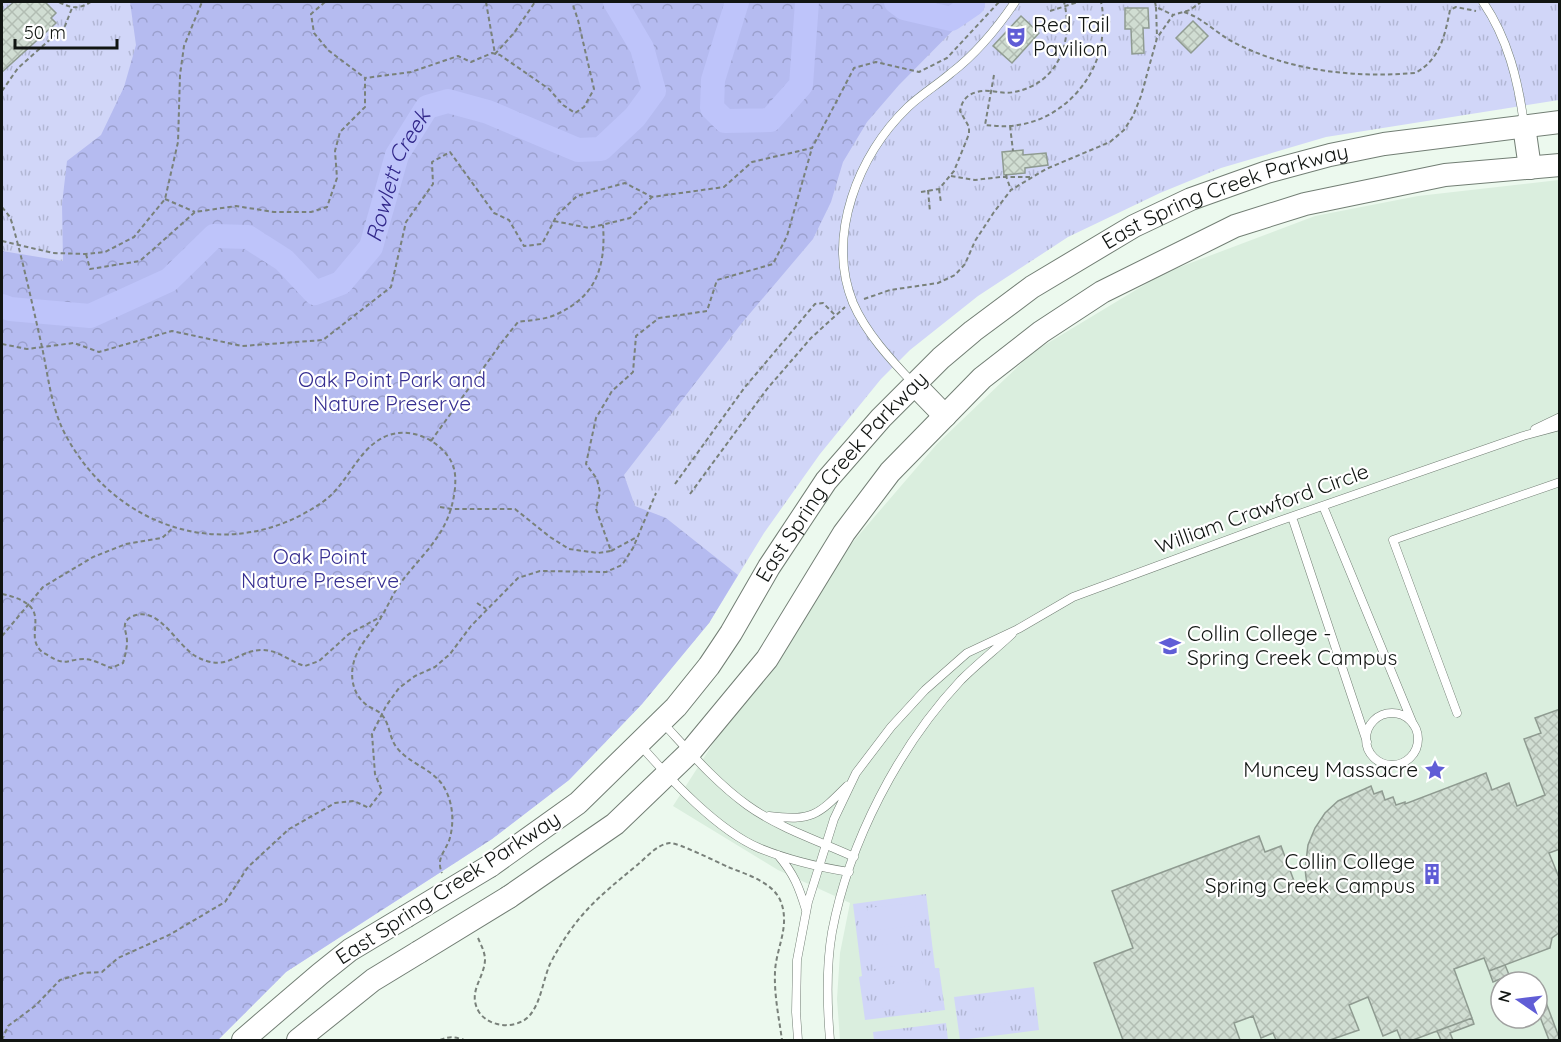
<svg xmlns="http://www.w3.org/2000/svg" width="1561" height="1042" font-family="Quicksand,sans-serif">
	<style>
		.built { fill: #daeede; fill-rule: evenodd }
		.grass { fill: url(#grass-tufts) }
		.forest { fill: url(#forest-crowns) }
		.garden { fill: #d1d6f8 }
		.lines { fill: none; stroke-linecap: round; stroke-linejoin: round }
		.river { stroke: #bec4fa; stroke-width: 24 }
		.building { fill: url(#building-cross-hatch); stroke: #8f9b91; stroke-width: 1.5 }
		.lane-casing { stroke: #727e74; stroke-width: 9 }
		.secondary-casing { stroke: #727e74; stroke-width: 24 }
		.path { stroke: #79817a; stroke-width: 2; stroke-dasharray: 4.5 3; stroke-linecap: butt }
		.lane { stroke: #fff; stroke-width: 8 }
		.secondary { stroke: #fff; stroke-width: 22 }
		.secondary-bridge-casing { stroke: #727e74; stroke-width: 24; stroke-linecap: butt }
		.secondary-bridge { stroke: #fff; stroke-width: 22 }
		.labels { text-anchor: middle; stroke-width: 4.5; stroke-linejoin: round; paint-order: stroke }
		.poi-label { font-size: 21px; fill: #111512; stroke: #fff; text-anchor: start }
		.street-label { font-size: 21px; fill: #111512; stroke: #fff }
		.park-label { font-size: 21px; fill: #362e90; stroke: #fff }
		.water-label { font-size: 22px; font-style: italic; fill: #32288a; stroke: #fff }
	</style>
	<defs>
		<pattern id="grass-tufts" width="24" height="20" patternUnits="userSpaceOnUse" patternTransform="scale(1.5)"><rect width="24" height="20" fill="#d1d6f8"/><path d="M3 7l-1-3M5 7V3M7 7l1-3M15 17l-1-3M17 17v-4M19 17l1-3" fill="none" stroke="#b2b7d4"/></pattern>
		<pattern id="forest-crowns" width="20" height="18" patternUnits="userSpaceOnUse" patternTransform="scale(1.5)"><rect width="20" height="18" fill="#b5bbf0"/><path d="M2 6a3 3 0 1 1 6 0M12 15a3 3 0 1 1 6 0" fill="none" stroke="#9ba0cd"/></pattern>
		<pattern id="building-cross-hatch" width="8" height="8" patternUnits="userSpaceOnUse" patternTransform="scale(1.5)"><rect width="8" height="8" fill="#d0ddd2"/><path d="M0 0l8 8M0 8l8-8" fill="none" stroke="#b2bdb3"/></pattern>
	</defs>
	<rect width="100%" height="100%" fill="#ecf9ee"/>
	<path class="built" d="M1559,180v860h-719l-3,-41 3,-46 10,-50 -72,-33 -105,-64 41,-64 132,-192 91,-106 96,-92 131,-79 151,-57 103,-20zM1501,982h36v36h-36z"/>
	<path class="grass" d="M2,2h1557v98l-233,37 -105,31 -61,25 -92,44 -90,59 -68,54 -29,29 -61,75 -56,79 -55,90 -67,81 -73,76 -77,59 -206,133 -68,68h-216z
		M926,894l9,74h4l6,42 -80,10 -6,-43 3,-1 -9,-72z
		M1034,987l5,43 -79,10 -6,-43z
		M946,1023l2,17h-74l-1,-8z"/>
	<path class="forest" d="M130,2h851l-82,83 -32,37 -24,40 -12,40 -18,37 -72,85 -117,151 11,31 31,12 72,57 -29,48 -67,81 -73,76 -77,59 -206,133 -68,68h-216v-789l61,10 -1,-57 5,-43 34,-26 23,-48 12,-42z"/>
	<path class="garden" d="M915,903l3,22 -48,6 -3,-23z
		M920,940l3,23 -49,6 -2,-23z
		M925,980l3,23 -49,6 -2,-23z
		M1020,999l3,23 -49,6 -2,-23z"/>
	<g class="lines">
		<g class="river">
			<path d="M737,2l-24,78 -1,28 13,13 45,-1 31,-35 6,-83"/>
			<path d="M896,2l8,6 47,11 22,-15v-2"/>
			<path id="s1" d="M2,306l8,3 80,7 79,-36 45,-44 34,1 36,23 31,33 26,-10 30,-36 26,-92 30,-48 21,-6 40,11 90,38 23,-1 34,-32 19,-26 -12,-43 -27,-46"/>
		</g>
	</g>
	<path class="building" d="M14,2h31l11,11 -5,5 5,5 -54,49v-60z
		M1125,8h23l1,20h-6l1,25 -12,1 -1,-25h-6z
		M1021,16l18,17 -27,30 -19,-17z
		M1193,21l15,15 -17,17 -15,-15z
		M1023,150v5l23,-2 2,12 -23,3v5l-21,2 -2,-23z
		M1560,709v140l-11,4 11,27v52l-8,6 -2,10 -61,23 -5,-13 -30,11 18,49 -59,22h-12l-4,-10 -14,6 -15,-39 -19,8 10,25 -29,10h-54l-3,-7 -12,5 -8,-22 -19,7 6,17h-117l-29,-77 39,-15 -21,-57 147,-55 6,16 16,-6 16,43 10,-4 -2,-16 3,-24 7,-17 10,-15 13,-12 33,-15 3,8 8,-3 3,9 8,-3 3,8 9,-3v2l81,-31 6,17 17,-7 8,23 28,-11 -21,-56 17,-6 -6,-15z
		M1505,965l7,17h-11l-1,-3 -7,3 -4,-11z
		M1541,989l19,51h-11l-12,-31v-19z
		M1472,1018l2,6 -24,9 3,7h-12l-4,-9z"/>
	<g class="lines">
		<defs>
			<path id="lane" d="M1483,2c25,37 35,78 41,122
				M913,383c-22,-23 -47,-50 -60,-80 -27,-67 5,-148 55,-196 14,-13 29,-22 43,-34 25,-19 47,-46 64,-71
				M1535,429l25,-12
				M1323,506l90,218
				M1292,517l75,225
				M1457,713l-64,-173 167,-58
				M1366 739a26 26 0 1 1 52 0a26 26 0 1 1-52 0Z
				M662,722c27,29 53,60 85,83 32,23 72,36 107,52
				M641,746c30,34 76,84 118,102 29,12 59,19 90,24
				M769,816c43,5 48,0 78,-30
				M778,855c16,19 21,32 28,55
				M798,1040l-2,-28 1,-52 11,-58 26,-83 22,-46 35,-46 34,-37 42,-37 51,-24 55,-32 206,-76 244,-85 37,-10
				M830,1040c-3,-35 -4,-73 2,-108 17,-90 67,-186 129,-252 16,-16 34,-30 51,-46"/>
			<g id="secondary">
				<path d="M1524,126l6,42"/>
				<path d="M915,385l30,31"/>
				<path id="s2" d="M490,866l88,-63 98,-96 33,-41 22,-33 38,-66 57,-86 55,-63 60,-60 32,-27 59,-44 102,-61 57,-27 76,-27 63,-17 54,-11 176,-22"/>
				<path d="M509,897l106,-73 75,-72 77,-93 77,-126 46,-61 92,-94 59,-46 61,-40 133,-66 70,-22 140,-29 115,-10"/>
				<path d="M243,1040l77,-66 30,-24 55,-33"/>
				<path d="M298,1040l75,-60 46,-28"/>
			</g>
		</defs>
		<use href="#lane" class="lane-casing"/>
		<use href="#secondary" class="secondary-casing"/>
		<path class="path" d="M59,2c13,7 20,7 32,0
			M325,2l-14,12 3,19 14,17 37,28
			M486,2l9,52 19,-21 21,-31
			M1155,2l1,5 17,8
			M1156,7l1,30
			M1050,11l28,-9
			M1184,12c19,6 33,22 51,31 55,28 119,35 180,30 25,-13 30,-38 35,-63l6,-3 20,4
			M994,75l-9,50c11,1 22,2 33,0 43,-6 79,-44 84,-87 1,-12 2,-24 -1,-36
			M2,91l16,-23 47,-42 7,-18
			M1010,126l3,25
			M1007,175l-1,1 5,14
			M951,176l24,4 26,-3h30
			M939,189l2,14
			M928,190l2,22
			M921,192l18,-3 15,-18 15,-37v-7l-9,-16c2,-10 6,-16 17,-19 12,-4 25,3 37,0 44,-8 60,-51 50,-90
			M165,199l30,13
			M2,207l8,10 3,9c11,40 20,81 29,121 6,28 9,59 22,85 51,99 168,135 260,69 25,-18 34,-55 65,-66 21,-7 45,3 58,20 8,10 9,20 8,33 -5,48 -33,64 -58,100 -7,12 -12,24 -20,36 -8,11 -17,21 -22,34 -6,17 -3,37 13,48 5,3 11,5 14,9 8,9 7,23 15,33 12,15 33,20 45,36 11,16 13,38 7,57 -5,12 -13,18 -7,32
			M554,221l35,7 41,-10 22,-21
			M2,241l51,12 33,1 19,-2 29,-15 31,-38 13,-57 2,-67 4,-29 18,-44
			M86,254l4,15 50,-8 55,-49 41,-6 38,6h37l16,-5 10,-29 -2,-27 5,-19 25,-25v-29l46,-6 47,-16 13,6 21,-9 8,2 49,34 14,16 12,8 9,-6 10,-18 -16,-69 -6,-18
			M864,299l26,-9 48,-7 17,-8 10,-11 10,-23 19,-29 17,-22 35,-21 64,-27 14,-12 9,-14 8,-20 16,-58 16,-23 17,-5 11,-8
			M2,344l25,5 47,-6 25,9 73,-21 70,15 81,-6 68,-53 15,-65 27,-38 -1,-22 18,-10 44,61 15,7 15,26 18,-2 15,-29 20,-19 48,-13 27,14 72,-10 28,-25 60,-14 42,-80 22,-6 43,10 28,-14 52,-56
			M431,441l71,-99 16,-20c11,-2 26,-2 37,-7 41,-18 51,-48 48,-90
			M675,484l70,-97 70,-83 8,-1 12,12
			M690,494l77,-105 44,-51 34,-31
			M440,507l11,2h64l35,28 19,12 29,4 13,-2 -15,-42 4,-17 -3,-13 -11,-15 10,-46 16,-27 21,-19 3,-36 23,-18 48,-7 10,-31 56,-16 14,-28 25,-88
			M611,551l26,-14
			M2,594c56,12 20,38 39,57 2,2 5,3 8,5 18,11 18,3 35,3 9,0 19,6 27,9l12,-5c2,-7 4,-14 4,-22 0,-9 -7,-18 4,-24 28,-14 45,29 66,40 31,16 40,-7 65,-7 17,0 28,12 43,16l14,-5 30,-27 33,-18
			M477,603l9,6
			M2,636l41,-49 50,-30 33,-13 36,-6 12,-11
			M478,938c3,7 7,14 7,22 -1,19 -18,32 -6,52 4,6 10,10 18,12 11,3 26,0 33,-9 11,-13 13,-35 20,-51 25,-48 46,-65 86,-98 10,-8 21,-22 34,-23 9,0 47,19 58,24 20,8 48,16 54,38 7,24 -6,44 -7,67 -1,23 4,46 7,68
			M2,1040l6,-14 27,-20 25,-26 23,-7 19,-1 16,-14 51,-23 56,-33 23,-35 41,-38 46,-26 19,-2 15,7 13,-17 -7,-17 -3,-40 14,-28 13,-18 16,-12 20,-9 15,-13 21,-28 47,-48 22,-7 66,1 16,-7 11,-17 23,-55
			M440,1040c9,-4 15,-3 24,0"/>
		<use href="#lane" class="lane"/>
		<use href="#secondary" class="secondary"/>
		<defs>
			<path id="secondary-bridge" d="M405,917l85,-51
				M419,952l90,-55"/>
		</defs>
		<use href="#secondary-bridge" class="secondary-bridge-casing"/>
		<use href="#secondary-bridge" class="secondary-bridge"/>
	</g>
	<defs>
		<symbol id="theatre-bare" viewBox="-9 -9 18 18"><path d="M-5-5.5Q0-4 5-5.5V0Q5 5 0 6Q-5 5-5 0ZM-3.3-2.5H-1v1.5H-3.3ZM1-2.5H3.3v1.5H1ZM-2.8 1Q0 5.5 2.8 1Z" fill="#605dd6" stroke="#fff" stroke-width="2.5" paint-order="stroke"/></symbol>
		<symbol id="university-bare" viewBox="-9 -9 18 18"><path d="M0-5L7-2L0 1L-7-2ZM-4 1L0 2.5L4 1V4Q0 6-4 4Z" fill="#605dd6" stroke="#fff" stroke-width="2.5" paint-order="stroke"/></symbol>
		<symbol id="sight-bare" viewBox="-9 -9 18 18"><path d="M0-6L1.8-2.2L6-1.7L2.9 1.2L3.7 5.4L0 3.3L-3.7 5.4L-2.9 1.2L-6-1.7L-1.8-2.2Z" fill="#605dd6" stroke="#fff" stroke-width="2.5" paint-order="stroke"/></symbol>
		<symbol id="building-bare" viewBox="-9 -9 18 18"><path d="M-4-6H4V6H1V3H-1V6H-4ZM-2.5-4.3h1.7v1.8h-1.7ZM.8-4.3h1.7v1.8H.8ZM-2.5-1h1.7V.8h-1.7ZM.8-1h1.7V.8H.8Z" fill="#605dd6" stroke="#fff" stroke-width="2.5" paint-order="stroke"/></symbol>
	</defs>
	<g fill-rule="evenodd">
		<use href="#theatre-bare" x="1001" y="22" width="30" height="30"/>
		<use href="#university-bare" x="1155" y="631" width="30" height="30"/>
		<use href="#sight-bare" x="1420" y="755" width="30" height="30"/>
		<use href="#building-bare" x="1417" y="859" width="30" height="30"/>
	</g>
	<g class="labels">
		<g class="poi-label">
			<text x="1033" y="32">Red Tail<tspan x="1033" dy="24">Pavilion</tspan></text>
			<text x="1187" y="641">Collin College -<tspan x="1187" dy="24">Spring Creek Campus</tspan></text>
			<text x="1418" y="777" text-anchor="end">Muncey Massacre</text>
			<text x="1415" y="869" text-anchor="end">Collin College<tspan x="1415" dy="24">Spring Creek Campus</tspan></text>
		</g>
		<g class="street-label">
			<text dy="7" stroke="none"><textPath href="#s2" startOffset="1016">East Spring Creek Parkway</textPath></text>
			<text dy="7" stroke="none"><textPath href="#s2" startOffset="530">East Spring Creek Parkway</textPath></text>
			<text transform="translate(1262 509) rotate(-20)" y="7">William Crawford Circle</text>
			<text transform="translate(448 888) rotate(-33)" y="7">East Spring Creek Parkway</text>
		</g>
		<g class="park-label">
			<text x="392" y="387">Oak Point Park and<tspan x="392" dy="24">Nature Preserve</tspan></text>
			<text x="320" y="564">Oak Point<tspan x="320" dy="24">Nature Preserve</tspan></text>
		</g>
		<g class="water-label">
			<text dy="8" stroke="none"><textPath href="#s1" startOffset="512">Rowlett Creek</textPath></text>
		</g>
	</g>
	<rect width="1561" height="1042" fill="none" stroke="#111512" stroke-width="6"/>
	<g transform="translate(1519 1000) rotate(284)"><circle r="28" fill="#ffffff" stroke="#a0a1a0" stroke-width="1.5"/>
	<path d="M0-4.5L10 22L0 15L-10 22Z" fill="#605dd6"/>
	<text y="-9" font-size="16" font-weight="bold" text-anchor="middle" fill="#111512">N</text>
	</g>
	<path d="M15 39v9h102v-9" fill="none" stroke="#111512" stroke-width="3"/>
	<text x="24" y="39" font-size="18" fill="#111512" stroke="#ffffff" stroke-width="4.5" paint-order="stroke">50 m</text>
</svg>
